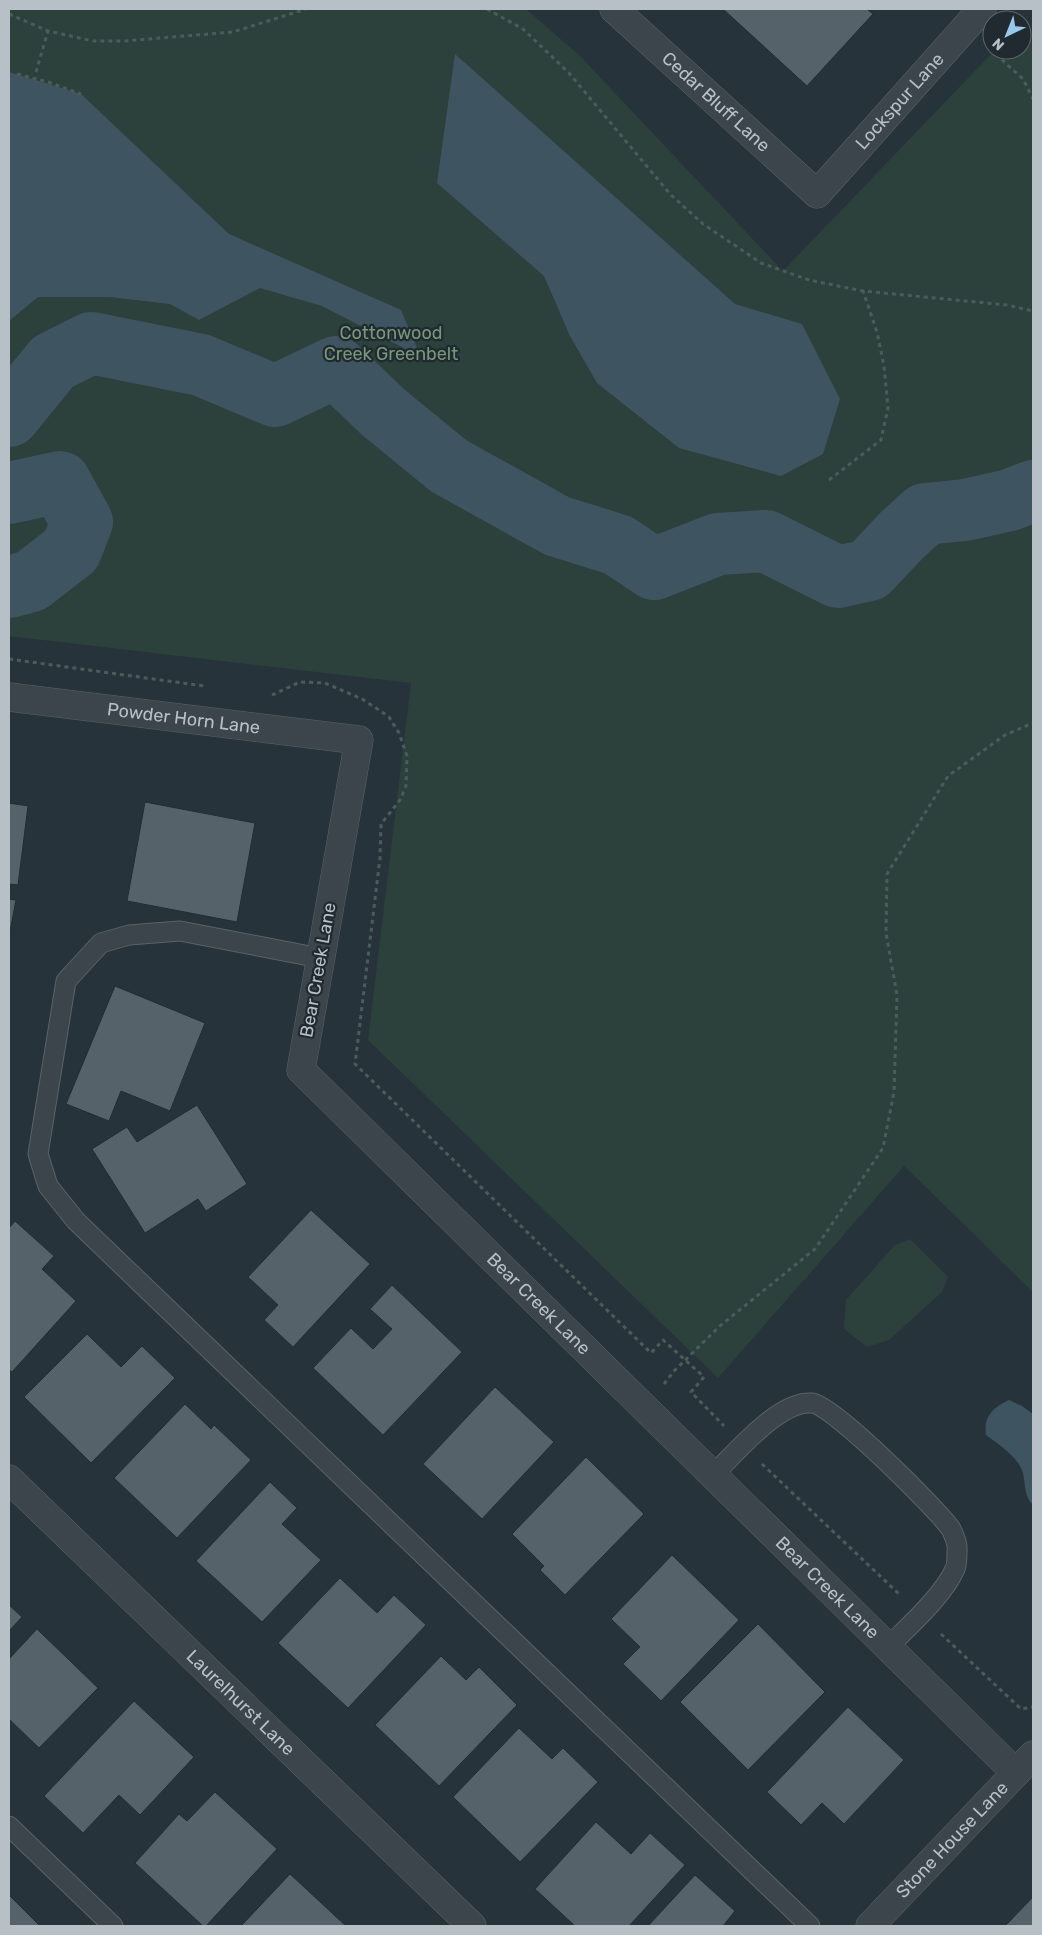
<svg xmlns="http://www.w3.org/2000/svg" width="1042" height="1935" font-family="Rubik,sans-serif">
	<style>
		.green { fill: #2c403c }
		.water { fill: #3f5461 }
		.lines { fill: none; stroke-linecap: round; stroke-linejoin: round }
		.river { stroke: #3f5461; stroke-width: 62 }
		.building { fill: #56626a; stroke: #222c32 }
		.service-casing { stroke: #596369; stroke-width: 21 }
		.minor-casing { stroke: #596369; stroke-width: 29 }
		.path { stroke: #4b5d5b; stroke-width: 3; stroke-dasharray: 4 4; stroke-linecap: butt }
		.service { stroke: #3b454b; stroke-width: 19 }
		.minor { stroke: #3b454b; stroke-width: 28 }
		.labels { text-anchor: middle; stroke-width: 4.5; stroke-linejoin: round; paint-order: stroke }
		.street-label { font-size: 18px; fill: #b7c0c6; stroke: #202a30 }
		.park-label { font-size: 18px; fill: #789979; stroke: #202a30 }
	</style>
	<rect width="100%" height="100%" fill="#27333b"/>
	<path class="green" d="M9,9h517l53,46 204,216 212,-221h27v-17l11,10v1249l-129,-126 -186,212 -350,-338 43,-357 -402,-47z
		M910,1239l38,38 -6,15 -53,48 -22,7 -23,-18 2,-29 49,-55z"/>
	<path class="water" d="M455,54l280,250 67,20 38,75 -17,55 -42,22 -102,-28 -82,-65 -27,-47 -26,-60 -107,-93z
		M9,72l72,22 148,140 172,76 20,47 -99,-51 -62,-18 -61,32 -29,-16 -60,-7h-72l-29,24z
		M1009,1400l13,6 11,8v91c-11,-11 -6,-25 -12,-37 -7,-14 -23,-24 -35,-33 -3,-19 8,-28 23,-35z"/>
	<g class="lines">
		<path class="river" d="M9,416l44,-54 38,-19 110,22 74,31 61,-29 47,45 66,54 108,60 61,19 36,24 64,-25 48,-3 72,36 31,-7 33,-35 23,-21 40,-4 45,-10 23,-9
			M9,493l51,-11 22,40 -11,28 -40,31 -22,6"/>
	</g>
	<path class="building" d="M723,9h144l6,5 -66,72z
		M145,802l110,21 -18,99 -110,-21z
		M9,803l19,3 -10,79 -9,-1z
		M9,899l7,1 -7,37z
		M115,986l90,37 -35,88 -49,-20 -12,30 -43,-17z
		M197,1105l50,79 -41,27 -8,-12 -53,34 -53,-84 35,-22 10,15z
		M311,1210l59,54 -77,83 -29,-27 14,-15 -30,-28z
		M15,1221l39,35 -12,13 34,32 -64,71 -3,-2v-142z
		M392,1285l70,67 -79,83 -70,-67 38,-40 22,21 19,-20 -22,-20z
		M87,1334l34,33 21,-21 33,32 -84,85 -67,-66z
		M495,1387l59,55 -72,77 -59,-55z
		M185,1404l26,25 3,-4 37,35 -74,78 -63,-60z
		M586,1457l58,57 -79,81 -25,-25 4,-4 -32,-32z
		M270,1482l27,26 -15,16 39,36 -59,62 -66,-61z
		M672,1555l67,65 -78,81 -38,-37 17,-17 -29,-28z
		M340,1578l37,35 17,-18 32,30 -78,83 -70,-65z
		M9,1605l13,12 -13,14z
		M758,1624l67,68 -77,78 -68,-68z
		M37,1629l61,59 -59,60 -30,-29v-60z
		M441,1656l25,24 13,-13 38,38 -78,81 -64,-61z
		M134,1701l60,56 -54,58 -21,-20 -36,38 -39,-37z
		M848,1707l56,53 -60,64 -22,-21 -21,22 -34,-33z
		M519,1728l33,31 11,-11 35,34 -78,80 -67,-65z
		M215,1792l62,57 -71,77h-3l-68,-63 44,-49 8,7z
		M596,1822l35,32 19,-21 35,32 -56,61h-54l-40,-37z
		M290,1874l56,52h-105z
		M695,1875l40,36 -12,15h-75z
		M9,1895l31,31h-31z
		M1033,1897v29h-28z"/>
	<g class="lines">
		<defs>
			<path id="service" d="M320,958l-140,-27 -51,4 -28,8 -35,38 -28,173 10,32 28,35 734,705
				M713,1475c23,-22 66,-75 99,-72 20,1 125,106 139,126 3,6 7,15 6,22 0,5 0,14 -2,18 -12,27 -46,57 -67,78
				M9,1826l104,100"/>
			<g id="minor">
				<path id="s1" d="M614,9l203,185 165,-185"/>
				<path id="s2" d="M9,697l350,43 -58,330 715,703"/>
				<path id="s3" d="M9,1479l463,447"/>
				<path id="s4" d="M870,1926l163,-171"/>
			</g>
		</defs>
		<use href="#service" class="service-casing"/>
		<use href="#minor" class="minor-casing"/>
		<path class="path" d="M487,9l36,20 46,44 101,121 33,30 58,39 48,17 54,11 144,14 26,6
			M9,14l39,17 45,10h31l109,-9 73,-23
			M990,49l33,30 10,20
			M36,72l12,-41
			M17,74l31,8 33,12
			M829,480l52,-40 7,-32 -4,-42 -7,-34 -14,-41
			M9,659l195,27
			M272,695l28,-13 25,1 37,16 20,13 7,5 10,16 8,23 -1,30 -6,14 -19,24 -1,34 -25,206 296,289 12,-13 41,37 -13,15 33,34
			M664,1384l10,-13 47,-46 94,-76 68,-101 11,-56 3,-97 -11,-62 1,-59 61,-98 57,-41 28,-12
			M762,1464l138,131
			M941,1634l80,75 12,-2"/>
		<use href="#service" class="service"/>
		<use href="#minor" class="minor"/>
	</g>
	<g class="labels">
		<g class="street-label">
			<text dy="6" stroke="none"><textPath href="#s1" startOffset="138">Cedar Bluff Lane</textPath></text>
			<text dy="6" stroke="none"><textPath href="#s1" startOffset="399">Lockspur Lane</textPath></text>
			<text dy="6" stroke="none"><textPath href="#s2" startOffset="176">Powder Horn Lane</textPath></text>
			<text transform="translate(318 970) rotate(-80)" y="6">Bear Creek Lane</text>
			<text dy="6" stroke="none"><textPath href="#s2" startOffset="1021">Bear Creek Lane</textPath></text>
			<text dy="6" stroke="none"><textPath href="#s2" startOffset="1426">Bear Creek Lane</textPath></text>
			<text dy="6" stroke="none"><textPath href="#s3" startOffset="322">Laurelhurst Lane</textPath></text>
			<text dy="6" stroke="none"><textPath href="#s4" startOffset="119">Stone House Lane</textPath></text>
		</g>
		<g class="park-label">
			<text x="391" y="339">Cottonwood<tspan x="391" dy="21">Creek Greenbelt</tspan></text>
		</g>
	</g>
	<rect width="1042" height="1935" fill="none" stroke="#b7c0c6" stroke-width="20"/>
	<g transform="translate(1007 35) rotate(223)"><circle r="24" fill="#202a30" stroke="#5c666c"/>
	<path d="M0-4L9 19L0 12L-9 19Z" fill="#98c8ea"/>
	<text y="-8" font-size="14" font-weight="bold" text-anchor="middle" fill="#b7c0c6">N</text>
	</g>
</svg>
